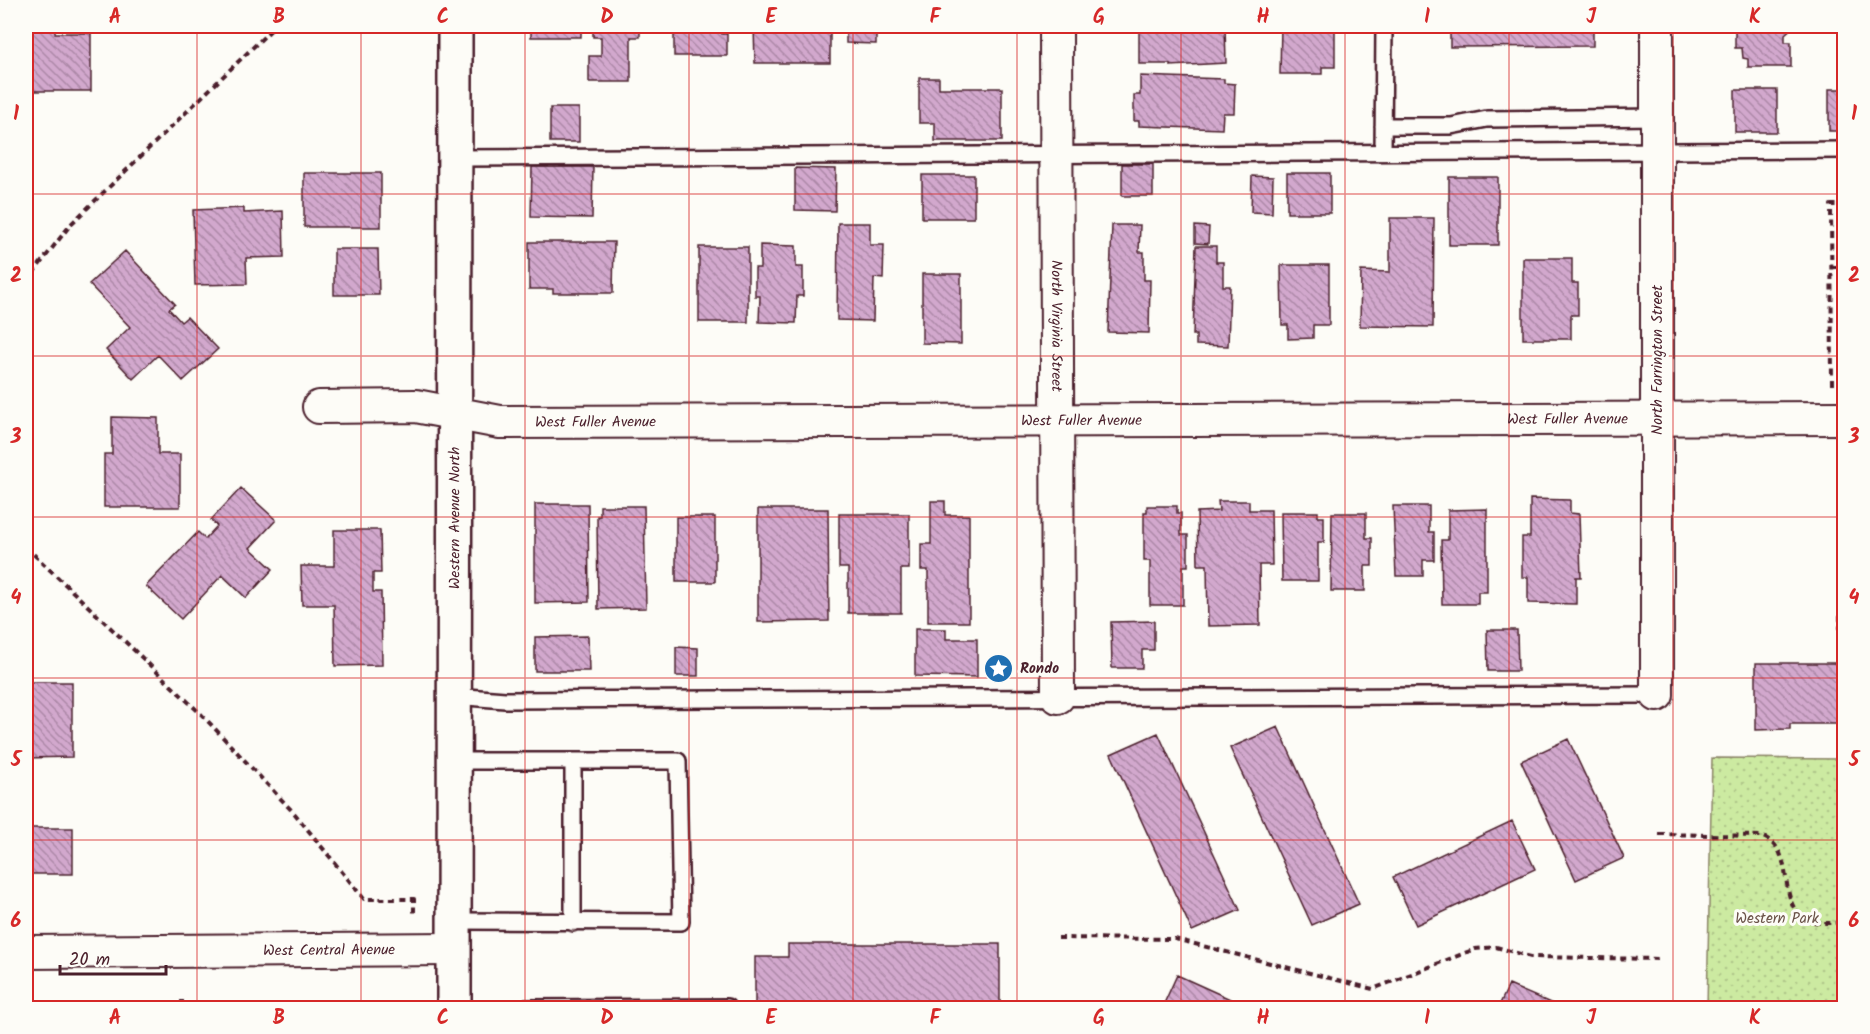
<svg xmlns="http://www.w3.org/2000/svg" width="1870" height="1034" font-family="Kalam,sans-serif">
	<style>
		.park { fill: url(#park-dots); stroke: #8b8466; stroke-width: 1.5 }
		.building { fill: url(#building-back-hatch); stroke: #4a1f2b; stroke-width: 1.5 }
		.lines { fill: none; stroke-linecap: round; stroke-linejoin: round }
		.service-casing { stroke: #4a1f2b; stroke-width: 20 }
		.minor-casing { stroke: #4a1f2b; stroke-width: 36 }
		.tertiary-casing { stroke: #4a1f2b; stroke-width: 38 }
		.path { stroke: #4a1f2b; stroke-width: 4; stroke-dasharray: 6 4.5; stroke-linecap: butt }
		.service { stroke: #fdfcf7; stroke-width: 15 }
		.minor { stroke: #fdfcf7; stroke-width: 32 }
		.tertiary { stroke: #fdfcf7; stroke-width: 33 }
		.grid { fill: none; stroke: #d62828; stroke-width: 1.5; stroke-opacity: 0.55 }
		.labels { text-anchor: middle; stroke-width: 6; stroke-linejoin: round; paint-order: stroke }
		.street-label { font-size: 15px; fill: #4a1f2b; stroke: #fdfcf7 }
		.poi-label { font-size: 15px; font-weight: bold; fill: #4a1f2b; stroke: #fdfcf7; text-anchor: start }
		.park-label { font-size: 15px; fill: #6a5248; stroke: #fdfcf7 }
		.neatline { fill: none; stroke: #d62828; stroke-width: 2 }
		.grid-label { font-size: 20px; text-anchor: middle; font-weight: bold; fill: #d62828 }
	</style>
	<defs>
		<pattern id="park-dots" width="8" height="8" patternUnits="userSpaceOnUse" patternTransform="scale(1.5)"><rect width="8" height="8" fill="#cceaa1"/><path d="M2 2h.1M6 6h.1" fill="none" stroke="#b1c88b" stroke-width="1.8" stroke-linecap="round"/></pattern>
		<pattern id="building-back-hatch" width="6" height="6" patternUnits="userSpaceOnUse" patternTransform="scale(1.5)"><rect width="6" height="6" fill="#d2a8cd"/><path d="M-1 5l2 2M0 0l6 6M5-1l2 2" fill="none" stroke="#ac88a7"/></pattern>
	</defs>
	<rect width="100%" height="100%" fill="#fdfcf7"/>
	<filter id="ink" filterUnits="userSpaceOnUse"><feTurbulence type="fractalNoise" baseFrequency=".0167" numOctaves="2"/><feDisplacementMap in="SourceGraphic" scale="12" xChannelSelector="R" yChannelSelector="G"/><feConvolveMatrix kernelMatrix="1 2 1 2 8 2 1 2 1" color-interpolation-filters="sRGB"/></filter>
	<g filter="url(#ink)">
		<path class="park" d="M1712,758l132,1v249h-137z"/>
		<path class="building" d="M147,26h55v5h-55z
			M531,26h50v11h-50z
			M593,26h47v11h-9v45h-42v-26h12v-19h-8z
			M674,26h48v8h5v22h-53z
			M754,26h76v37h-75z
			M846,26h30v18l-30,-1z
			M1139,26h86l1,37 -56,3v-2h-31z
			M1281,26h54v41h-13v7h-42z
			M1450,26h143v20l-143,1z
			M1735,26h59l-9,8v8h6v25h-43v-8l-5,-1 -1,-10h-7z
			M27,27h28v6h36v58h-65z
			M1140,76l84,3v4l11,1 -1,29h-11l-1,16 -83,-3v-5h-5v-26h6z
			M919,78h20v10h63v53h-67v-18h-16z
			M1829,89h15v42h-15z
			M1735,90h42v42h-42z
			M550,108h29v34h-29z
			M1122,164h31v32h-31z
			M532,167h61l-1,51 -61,-1z
			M795,168l41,1 -1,42 -40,-1z
			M304,173h77v54h-77z
			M1287,173h43v40h-43z
			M922,175h52v43h-52z
			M1252,176l21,1 -1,36 -21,-1z
			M1449,177h49v68h-49z
			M1842,177h2v55h-2z
			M244,208v5l39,-2 1,46 -38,1 1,26 -52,1 -2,-75z
			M1390,218h44l-1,109 -73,-1 1,-55 29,1z
			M838,223h32v22h14l-1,34 -9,-1 -1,43 -36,-1z
			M1112,225h28l-1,27h5v28h6l-1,53 -41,-1z
			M1195,226l14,1 -1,17 -13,-1z
			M529,242h85l-1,51h-60v-4h-24z
			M760,245l36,1v21h7v29h-6l-1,27 -37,-1 1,-26h-5v-28h5z
			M1196,246h20v16h7v24h7l-2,60 -32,-1v-10h-3z
			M699,247h49v75h-49z
			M334,249h44l1,46h-45z
			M125,251l50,53 -6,5 12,13 6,-5 31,32 -35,32 -25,-26 -25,24 -27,-29 24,-23 -41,-43z
			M1523,258h49v25h6v32h-7v24h-48z
			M1281,265h48v60h-16v13l-25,1v-14h-6z
			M922,274h39v70l-39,-1z
			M112,417l46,1v36h22v53h-76v-53h8z
			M241,488l35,32 -26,28 23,21 -27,29 -24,-23 -41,44 -35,-33 52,-54 7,7 12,-13 -6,-6z
			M1530,499l40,1v13l9,1 2,63h-5v27l-48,-1v-26h-6v-40h8z
			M931,501h14v14h24v107h-41v-52h-7v-26h10z
			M1218,501h31v9h22l1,55h-13l1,60 -52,1 -1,-61h-9l-1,-53 22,-1z
			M535,504h53l1,98 -54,1z
			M600,506h44l2,102 -48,1 -1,-93h3z
			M1147,506h30v7h4v22h7v31h-5v39h-33v-44h-6v-49h3z
			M1393,506h36v26h5v28h-11v16h-27z
			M758,509h70l1,112 -71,1z
			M1487,509v83h-9v12h-36l-1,-64h7v-30z
			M1281,512h37v5h6v25h-6v39h-36z
			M1332,513h34v25h6v28h-7v25h-34z
			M839,514h70v55h-8v44h-53v-45h-9z
			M676,517h39v65h-39z
			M334,530h46l1,43h-8v19h8l1,73 -47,1 -1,-61h-32l-1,-39h33z
			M1154,621v29h-12v18h-30l-1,-46z
			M915,629h31v10h31v38l-62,-1z
			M1487,630h30l1,41h-30z
			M588,636l1,35h-54v-34z
			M676,647l22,1v28h-22z
			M1756,663h88v61h-54v5l-34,1z
			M26,682h46v75l-46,1z
			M1278,727l81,177 -47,21 -82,-177z
			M1158,733l82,177 -48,21 -81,-177z
			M1568,739l56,119 -48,22 -55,-119z
			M1512,821l23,48 -119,56 -23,-48z
			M26,828h47v46h-47z
			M788,944h212v64h-245v-51h33z
			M1177,975l73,33h-88z
			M1509,985l53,23h-64z"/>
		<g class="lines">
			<defs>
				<path id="service" d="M1383,126h68l36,-7 170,-2
					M1383,152l1,-126
					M454,158l1390,-8
					M454,696l51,4 1152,-5
					M454,761h224l3,161 -227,-1
					M573,923v-162
					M524,1008l203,-1"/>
				<g id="minor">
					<path id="s1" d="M1056,26l2,671"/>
					<path d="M1657,26v669"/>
					<path id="s2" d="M319,407l97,-1 84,16 1344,-4"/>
					<path id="s3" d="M26,952l428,-3"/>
				</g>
				<g id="tertiary">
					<path id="s4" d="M454,1008l1,-982"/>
				</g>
			</defs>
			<use href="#service" class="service-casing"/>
			<use href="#minor" class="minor-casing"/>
			<use href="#tertiary" class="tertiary-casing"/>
			<path class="path" d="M1831,267h13
				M26,282l45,-58 204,-198
				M1832,385l-1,-180h11
				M26,547l176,168 93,99 69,85h50v17
				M1840,663v-89h4
				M1659,834l101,2c39,11 14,68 47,84 10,5 27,2 37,3
				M1058,938l117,1 198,50 102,-40 21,-2 35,10 129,2
				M182,1000v8"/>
			<use href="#service" class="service"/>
			<use href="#minor" class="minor"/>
			<use href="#tertiary" class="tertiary"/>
		</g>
	</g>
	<path class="grid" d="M197,26v982M361,26v982M525,26v982M689,26v982M853,26v982M1017,26v982M1181,26v982M1345,26v982M1509,26v982M1673,26v982M26,194h1818M26,356h1818M26,517h1818M26,678h1818M26,840h1818"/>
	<defs>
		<symbol id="sight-disc" viewBox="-11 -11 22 22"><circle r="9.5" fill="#1f6fb2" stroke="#fdfcf7"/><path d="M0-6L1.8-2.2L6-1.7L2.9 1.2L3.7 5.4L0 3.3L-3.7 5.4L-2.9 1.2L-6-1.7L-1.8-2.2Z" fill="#fff"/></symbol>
	</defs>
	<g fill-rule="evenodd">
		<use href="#sight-disc" x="982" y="652" width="33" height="33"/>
	</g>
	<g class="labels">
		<g class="street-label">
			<text dy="5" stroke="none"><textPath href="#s1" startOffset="300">North Virginia Street</textPath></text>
			<text transform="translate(1657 360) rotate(-90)" y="5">North Farrington Street</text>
			<text dy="5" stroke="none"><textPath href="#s2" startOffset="1250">West Fuller Avenue</textPath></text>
			<text dy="5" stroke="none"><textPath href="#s2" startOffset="764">West Fuller Avenue</textPath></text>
			<text dy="5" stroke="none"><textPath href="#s2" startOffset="278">West Fuller Avenue</textPath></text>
			<text dy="5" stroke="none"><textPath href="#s4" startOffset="490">Western Avenue North</textPath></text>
			<text dy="5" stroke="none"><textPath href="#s3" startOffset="303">West Central Avenue</textPath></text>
		</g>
		<g class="poi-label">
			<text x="1020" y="673">Rondo</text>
		</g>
		<g class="park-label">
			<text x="1777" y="923">Western Park</text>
		</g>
	</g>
	<rect width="1870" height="1034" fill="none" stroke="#fdfcf7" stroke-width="66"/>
	<path d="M60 965v9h106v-9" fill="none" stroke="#4a1f2b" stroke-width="3"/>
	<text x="69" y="965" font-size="18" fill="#4a1f2b" stroke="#fdfcf7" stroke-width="4.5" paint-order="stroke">20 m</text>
	<rect x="33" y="33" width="1804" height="968" class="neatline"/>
	<g class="grid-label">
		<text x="115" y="23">A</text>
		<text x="279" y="23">B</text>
		<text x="443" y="23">C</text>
		<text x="607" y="23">D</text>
		<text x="771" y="23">E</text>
		<text x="935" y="23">F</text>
		<text x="1099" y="23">G</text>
		<text x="1263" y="23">H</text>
		<text x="1427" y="23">I</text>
		<text x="1591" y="23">J</text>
		<text x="1755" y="23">K</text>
		<text x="16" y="120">1</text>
		<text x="1854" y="120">1</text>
		<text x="16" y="282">2</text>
		<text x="1854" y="282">2</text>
		<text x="16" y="443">3</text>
		<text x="1854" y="443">3</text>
		<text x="16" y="604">4</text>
		<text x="1854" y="604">4</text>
		<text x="16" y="766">5</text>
		<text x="1854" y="766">5</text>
		<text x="16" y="927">6</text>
		<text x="1854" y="927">6</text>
		<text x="115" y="1024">A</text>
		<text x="279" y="1024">B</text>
		<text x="443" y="1024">C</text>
		<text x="607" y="1024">D</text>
		<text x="771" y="1024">E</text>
		<text x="935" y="1024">F</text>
		<text x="1099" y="1024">G</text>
		<text x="1263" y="1024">H</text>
		<text x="1427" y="1024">I</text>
		<text x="1591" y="1024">J</text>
		<text x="1755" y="1024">K</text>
	</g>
</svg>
